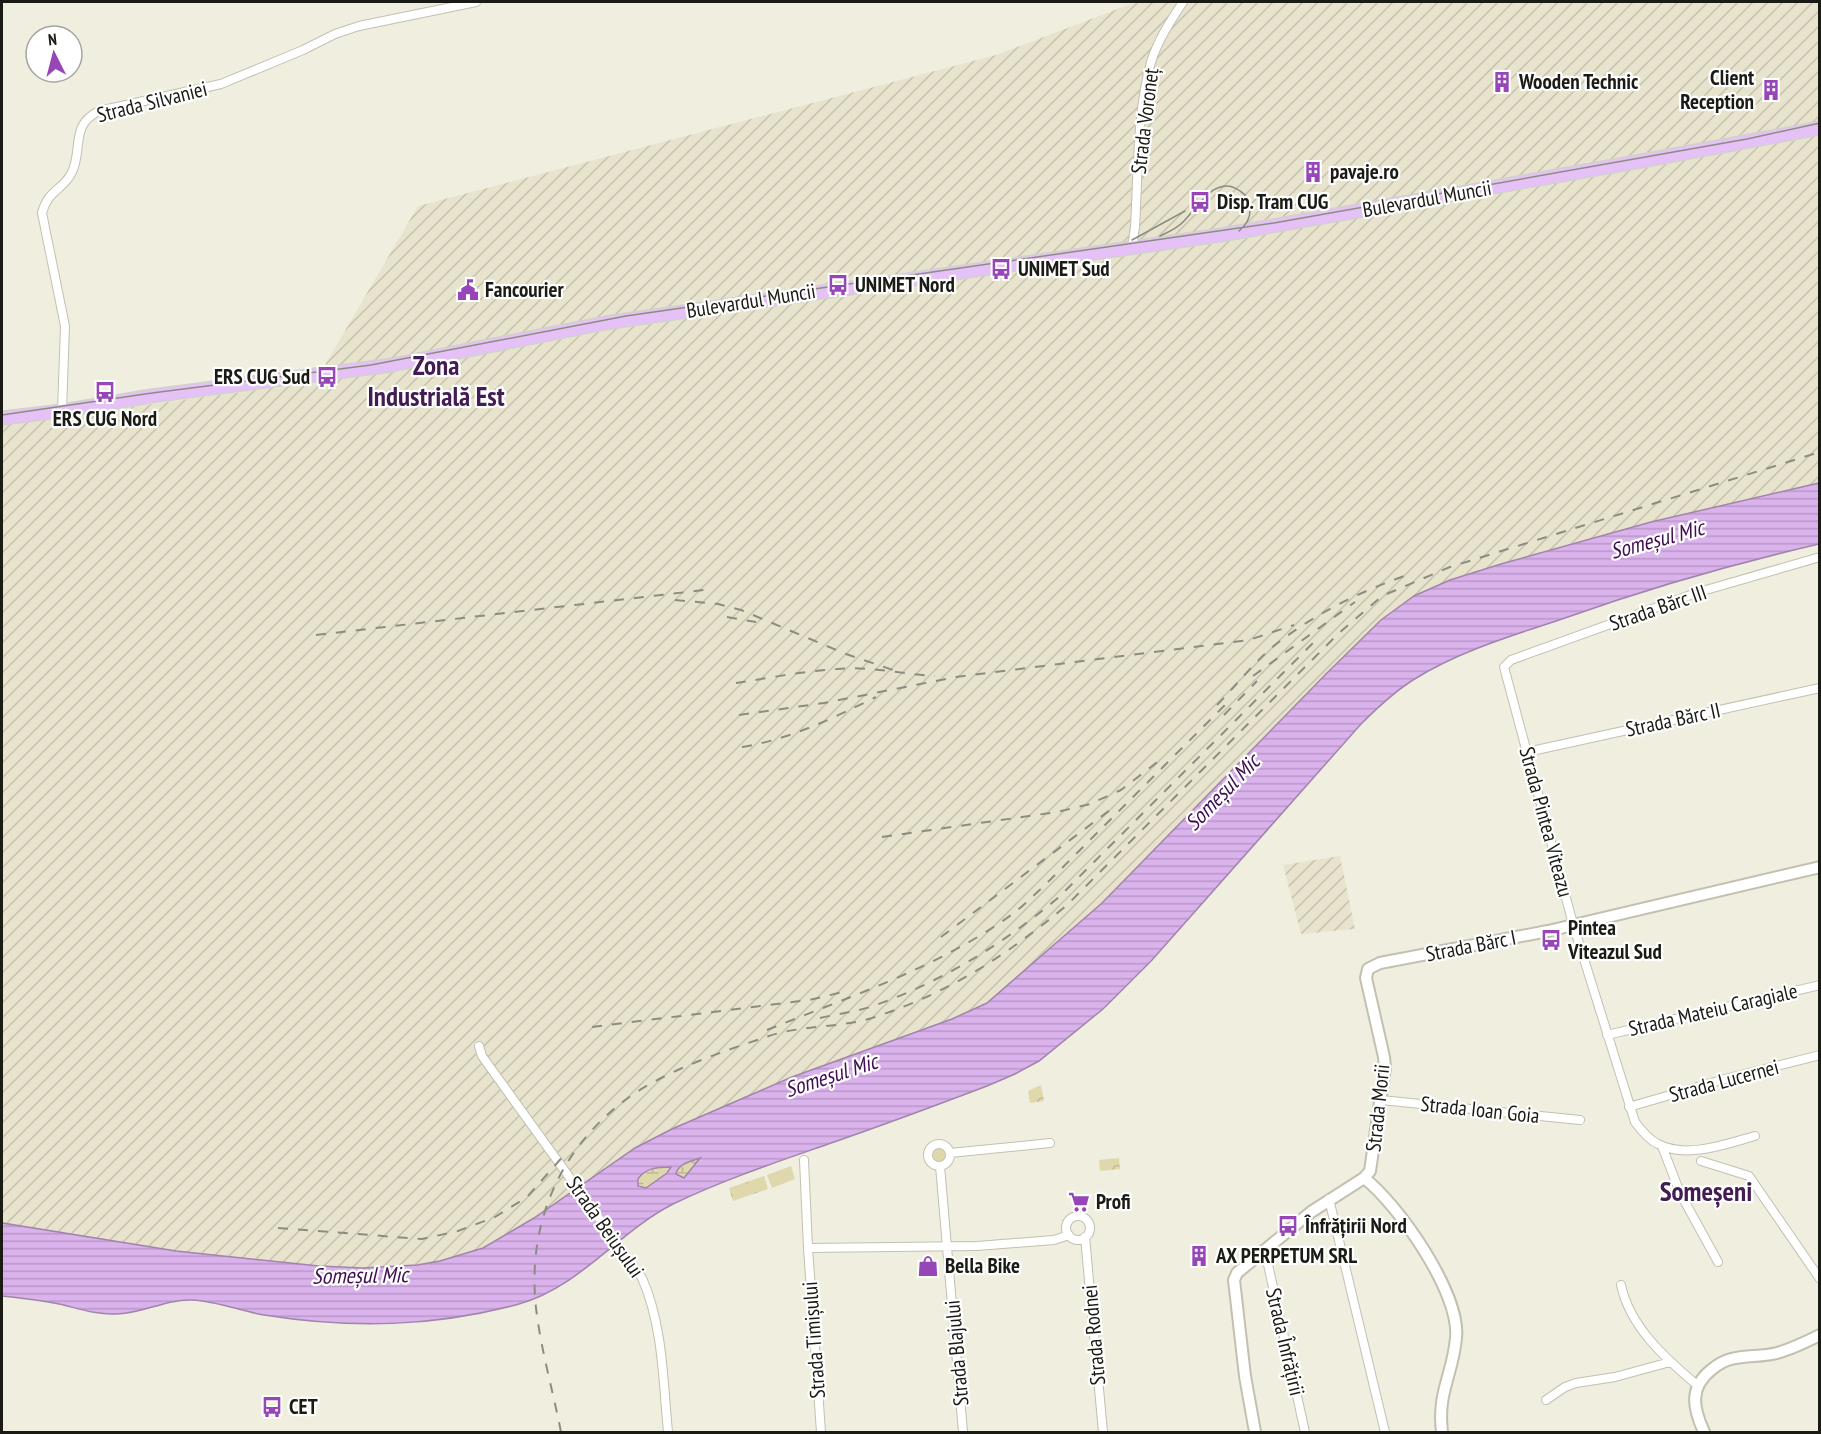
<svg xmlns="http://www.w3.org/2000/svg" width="1821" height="1434" font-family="'PT Sans Narrow',sans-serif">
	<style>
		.industrial { fill: url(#industrial-furrows) }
		.green { fill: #dfd8ac }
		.wetland { fill: url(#wetland-marsh) }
		.park { fill: url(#park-crowns) }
		.water { fill: url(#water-rules); stroke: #a185ac; stroke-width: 1.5; fill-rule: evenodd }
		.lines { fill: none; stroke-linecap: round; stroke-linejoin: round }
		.street-casing { stroke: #c3c0b1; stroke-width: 10 }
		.secondary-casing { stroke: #c3c0b1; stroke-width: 14 }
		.primary-casing { stroke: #d1d1d0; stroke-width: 15 }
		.street { stroke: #fff; stroke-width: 8 }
		.secondary { stroke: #fff; stroke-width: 10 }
		.primary { stroke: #e6c1f7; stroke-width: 12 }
		.tram { stroke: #8d8c81; stroke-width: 1.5 }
		.rail { stroke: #8d8c81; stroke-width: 2; stroke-dasharray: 10 10; stroke-linecap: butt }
		.labels { text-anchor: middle; stroke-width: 4.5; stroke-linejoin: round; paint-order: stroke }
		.poi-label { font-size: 21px; font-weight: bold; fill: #1b1b15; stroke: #fff; text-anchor: start }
		.street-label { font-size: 21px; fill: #1b1b15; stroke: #fff }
		.water-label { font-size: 22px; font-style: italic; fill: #3f0d52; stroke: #fff }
		.district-label { font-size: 27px; font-weight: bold; fill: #421c52; stroke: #fff }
	</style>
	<defs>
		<pattern id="industrial-furrows" width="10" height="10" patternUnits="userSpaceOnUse" patternTransform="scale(1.5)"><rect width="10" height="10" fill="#e7e3cc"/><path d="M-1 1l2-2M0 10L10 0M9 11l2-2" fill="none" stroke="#c6c2ae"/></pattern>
		<pattern id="wetland-marsh" width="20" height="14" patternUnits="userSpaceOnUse" patternTransform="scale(1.5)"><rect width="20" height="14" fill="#dfd8ac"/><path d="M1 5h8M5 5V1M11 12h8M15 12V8" fill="none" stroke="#bfb993"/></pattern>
		<pattern id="park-crowns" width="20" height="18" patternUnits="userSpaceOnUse" patternTransform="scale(1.5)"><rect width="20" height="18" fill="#dfd8ac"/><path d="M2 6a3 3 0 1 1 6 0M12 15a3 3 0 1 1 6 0" fill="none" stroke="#bfb993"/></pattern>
		<pattern id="water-rules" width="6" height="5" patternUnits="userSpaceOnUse" patternTransform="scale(1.5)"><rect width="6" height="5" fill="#dab2ec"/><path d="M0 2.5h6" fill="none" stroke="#ba98ca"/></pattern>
	</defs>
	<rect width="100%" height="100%" fill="#f0eede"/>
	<path class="industrial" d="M1136,2h683v481l-168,39 -150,42 -51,16 -36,16 -33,24 -54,53 -225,230 -115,100 -35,16 -160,58 -120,52 -37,19 -101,70 -51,30 -43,13 -23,4 -54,3 -44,-2 -143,-15 -174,-28v-799l313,-42 103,-176 578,-151z
		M1340,856l15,73 -54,5 -18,-69z"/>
	<path class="green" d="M932 1155a7 7 0 1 1 14 0a7 7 0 1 1-14 0Z
		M791,1166l4,13 -23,9 -5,-13z"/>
	<path class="wetland" d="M701,1158l-17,20 -8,-4c2,-11 16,-13 25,-16z
		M663,1167h9l-5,6 -21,15 -8,-2v-7l5,-6 5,-3z"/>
	<path class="park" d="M1041,1085l3,16 -14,2 -2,-12z
		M1119,1158l1,11 -20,2 -1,-11z
		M764,1176l4,13 -35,12 -4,-13z"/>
	<path class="water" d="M1819,483v61c-86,20 -170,44 -254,74 -51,17 -106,33 -152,62 -19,12 -36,28 -52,44l-209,236 -49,49 -64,52 -24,13 -28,12c-50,19 -101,38 -153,56 -54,19 -109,37 -161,62 -55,28 -93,83 -154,100 -85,23 -167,25 -255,11 -23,-4 -48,-14 -72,-15 -27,-1 -50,14 -76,14 -20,1 -39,-6 -57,-10 -19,-4 -38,-6 -57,-8v-73l174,28 143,15 44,2 54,-3 23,-4 43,-13 51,-30 101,-70 37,-19 120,-52 160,-58 35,-16 115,-100 225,-230 54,-53 33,-24 36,-16 51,-16 150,-42zM700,1158l-16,20 -8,-4c2,-10 15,-13 24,-16zM671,1167l-4,6 -21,15 -8,-2v-7c7,-11 20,-12 33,-12z"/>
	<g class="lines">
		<defs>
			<path id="street" d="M1132,248l3,-21c3,-50 2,-117 16,-165 7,-22 20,-42 32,-60
				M62,411l3,-85 -23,-113c6,-24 22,-23 30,-41 11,-23 -2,-47 27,-61l122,-27 82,-34 32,-16 24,-8 117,-24
				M1527,752l293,-64
				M1607,1035l213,-50
				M479,1046l3,10 160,222c21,47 21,103 26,154
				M1381,1100l199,20
				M1629,1107l96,-28 95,-24
				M1755,1136c-29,8 -68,23 -97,8 -9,-4 -17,-14 -23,-22l-62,-198 -69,-257 7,-7 188,-68 121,-35
				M928 1155a11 11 0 1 1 22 0a11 11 0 1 1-22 0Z
				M1662,1146l18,47 38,69
				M950,1153l100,-10
				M804,1160l4,88 13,184
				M1701,1161l48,15 71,103
				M940,1166l23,266
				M1329,1199l56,233
				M1066 1228a12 12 0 1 1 24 0a12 12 0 1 1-24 0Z
				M1085,1237l18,195
				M808,1248l169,-2 77,-6 15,-5
				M1265,1251l40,181
				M1621,1285c9,42 44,73 76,100
				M1546,1400l19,-13 11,-4 39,-6 55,-15"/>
			<path id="secondary" d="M1364,1178c34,26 97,116 92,160 -3,36 -19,54 -14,94
				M1255,1432l-10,-56 -11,-96 3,-7 74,-61 53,-34 6,-7 15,-103 -1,-11 -18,-79 2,-9 12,-6 168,-32 272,-64
				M1704,1432c-11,-24 -15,-44 7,-62 6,-5 12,-9 20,-11 15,-4 31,-2 46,-6 15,-4 29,-11 43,-18"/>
			<path id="primary" d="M2,418l60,-7 89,-15 241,-31 213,-42 616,-88 415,-73 184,-34"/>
		</defs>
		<use href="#street" class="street-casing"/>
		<use href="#secondary" class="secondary-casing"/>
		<use href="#primary" class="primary-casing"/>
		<use href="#street" class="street"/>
		<use href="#secondary" class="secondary"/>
		<use href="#primary" class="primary"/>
		<path class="tram" d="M1160,236c9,-4 18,-8 24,-15 14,-14 32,-48 56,-30 7,4 10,12 10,20 0,9 -5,15 -11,20
			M1132,240l53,-29
			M2,415l150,-22 219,-28 255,-49 648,-93 473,-84 73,-16"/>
		<path class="rail" d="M675,600l43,4 23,6 105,44 47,16
			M727,617l29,5
			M316,635l388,-45
			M1253,676l102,-74
			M736,683c33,-5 68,-12 101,-14 33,-3 65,5 98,7
			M1217,705c19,-19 37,-43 58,-60 41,-32 86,-54 135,-71
			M739,715l85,-12 132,-26 293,-37 45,-15
			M1224,715l33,-34
			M742,747c49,-8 89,-28 134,-50
			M882,837l175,-25 33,-8 31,-14 39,-30
			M941,937l173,-130
			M820,1018c17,-4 34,-6 50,-11 70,-24 132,-62 189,-110l258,-258
			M592,1027l217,-27 34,-8
			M767,1030c84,-34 173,-63 247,-117 10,-8 20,-18 30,-27l183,-183
			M278,1228l144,11 36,-8 37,-14 32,-20 39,-44
			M561,1432c-8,-41 -20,-82 -25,-124 -9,-82 22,-157 88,-207 37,-29 100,-50 145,-65 33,-11 70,-8 103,-18 77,-25 134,-62 195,-113l272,-272 43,-37 68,-29 370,-115"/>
	</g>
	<defs>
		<symbol id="building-bare" viewBox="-9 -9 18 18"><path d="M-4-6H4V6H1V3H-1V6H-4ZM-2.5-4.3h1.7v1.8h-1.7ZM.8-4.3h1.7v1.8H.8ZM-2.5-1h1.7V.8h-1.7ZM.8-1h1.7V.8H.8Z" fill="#9646b6" stroke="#fff" stroke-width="2.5" paint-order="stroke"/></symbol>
		<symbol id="bus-bare" viewBox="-9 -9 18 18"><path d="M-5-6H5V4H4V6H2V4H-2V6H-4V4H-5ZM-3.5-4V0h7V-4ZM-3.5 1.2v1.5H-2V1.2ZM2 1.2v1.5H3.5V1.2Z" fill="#9646b6" stroke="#fff" stroke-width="2.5" paint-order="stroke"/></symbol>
		<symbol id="civic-bare" viewBox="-9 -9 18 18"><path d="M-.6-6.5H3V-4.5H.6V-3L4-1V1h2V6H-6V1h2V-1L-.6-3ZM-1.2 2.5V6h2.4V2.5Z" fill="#9646b6" stroke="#fff" stroke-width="2.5" paint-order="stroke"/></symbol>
		<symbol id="supermarket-bare" viewBox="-9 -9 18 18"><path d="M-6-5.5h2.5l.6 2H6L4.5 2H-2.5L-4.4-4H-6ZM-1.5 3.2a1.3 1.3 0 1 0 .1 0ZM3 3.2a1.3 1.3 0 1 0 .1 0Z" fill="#9646b6" stroke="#fff" stroke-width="2.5" paint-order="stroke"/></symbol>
		<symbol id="shop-bare" viewBox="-9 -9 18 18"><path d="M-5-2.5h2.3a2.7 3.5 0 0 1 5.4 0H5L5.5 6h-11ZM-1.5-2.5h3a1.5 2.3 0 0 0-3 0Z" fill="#9646b6" stroke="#fff" stroke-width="2.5" paint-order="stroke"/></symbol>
	</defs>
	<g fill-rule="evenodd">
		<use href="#building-bare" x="1487" y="67" width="30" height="30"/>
		<use href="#building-bare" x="1756" y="75" width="30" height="30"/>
		<use href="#building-bare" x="1298" y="157" width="30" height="30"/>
		<use href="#bus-bare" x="1185" y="187" width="30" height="30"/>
		<use href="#bus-bare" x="986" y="254" width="30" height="30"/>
		<use href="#bus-bare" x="823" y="270" width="30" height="30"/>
		<use href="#civic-bare" x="453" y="275" width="30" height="30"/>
		<use href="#bus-bare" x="312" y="362" width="30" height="30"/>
		<use href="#bus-bare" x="90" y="377" width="30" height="30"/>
		<use href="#bus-bare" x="1536" y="925" width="30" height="30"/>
		<use href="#supermarket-bare" x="1064" y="1187" width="30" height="30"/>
		<use href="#bus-bare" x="1273" y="1211" width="30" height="30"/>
		<use href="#building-bare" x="1184" y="1241" width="30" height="30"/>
		<use href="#shop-bare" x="913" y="1251" width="30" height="30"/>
		<use href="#bus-bare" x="257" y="1392" width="30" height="30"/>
	</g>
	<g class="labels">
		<g class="poi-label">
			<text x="1754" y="85" text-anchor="end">Client<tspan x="1754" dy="24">Reception</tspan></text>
			<text x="1519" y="89">Wooden Technic</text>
			<text x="1330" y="179">pavaje.ro</text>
			<text x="1217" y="209">Disp. Tram CUG</text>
			<text x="1018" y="276">UNIMET Sud</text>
			<text x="855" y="292">UNIMET Nord</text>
			<text x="485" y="297">Fancourier</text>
			<text x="310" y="384" text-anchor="end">ERS CUG Sud</text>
			<text x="105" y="426" text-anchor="middle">ERS CUG Nord</text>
			<text x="1568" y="935">Pintea<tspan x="1568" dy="24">Viteazul Sud</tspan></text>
			<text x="1096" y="1209">Profi</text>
			<text x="1305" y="1233">Înfrățirii Nord</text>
			<text x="1216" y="1263">AX PERPETUM SRL</text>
			<text x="945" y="1273">Bella Bike</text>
			<text x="289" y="1414">CET</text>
		</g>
		<g class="street-label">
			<text transform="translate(152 102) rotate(-14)" y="7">Strada Silvaniei</text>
			<text transform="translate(1145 121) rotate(-83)" y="7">Strada Voroneț</text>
			<text transform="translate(1427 199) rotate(-10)" y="7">Bulevardul Muncii</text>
			<text transform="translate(751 301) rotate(-9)" y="7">Bulevardul Muncii</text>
			<text transform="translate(1658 608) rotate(-19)" y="7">Strada Bărc III</text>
			<text transform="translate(1673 720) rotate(-12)" y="7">Strada Bărc II</text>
			<text transform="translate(1546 822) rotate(75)" y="7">Strada Pintea Viteazu</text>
			<text transform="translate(1471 946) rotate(-11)" y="7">Strada Bărc I</text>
			<text transform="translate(1713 1010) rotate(-13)" y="7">Strada Mateiu Caragiale</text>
			<text transform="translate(1724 1081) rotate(-15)" y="7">Strada Lucernei</text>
			<text transform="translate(1378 1108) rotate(-84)" y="7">Strada Morii</text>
			<text transform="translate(1480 1110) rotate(6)" y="7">Strada Ioan Goia</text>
			<text transform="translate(605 1227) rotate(55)" y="7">Strada Beiușului</text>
			<text transform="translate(1094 1335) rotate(-95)" y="7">Strada Rodnei</text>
			<text transform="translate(814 1340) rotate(-94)" y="7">Strada Timișului</text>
			<text transform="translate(1285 1342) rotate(77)" y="7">Strada Înfrățirii</text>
			<text transform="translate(957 1353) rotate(-95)" y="7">Strada Blajului</text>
		</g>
		<g class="water-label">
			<text transform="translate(1657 539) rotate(-15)" y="8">Someșul Mic</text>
			<text transform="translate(1222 792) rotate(-46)" y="8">Someșul Mic</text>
			<text transform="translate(831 1075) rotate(-18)" y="8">Someșul Mic</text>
			<text transform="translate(360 1275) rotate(-1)" y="8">Someșul Mic</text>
		</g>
		<g class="district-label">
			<text x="436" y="375">Zona<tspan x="436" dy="31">Industrială Est</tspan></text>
			<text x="1706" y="1201">Someșeni</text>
		</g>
	</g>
	<rect width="1821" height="1434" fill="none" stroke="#1b1b15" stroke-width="6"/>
	<g transform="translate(54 54) rotate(354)"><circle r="28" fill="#ffffff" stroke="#a4a4a1" stroke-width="1.5"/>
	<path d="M0-4.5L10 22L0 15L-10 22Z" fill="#9646b6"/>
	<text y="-9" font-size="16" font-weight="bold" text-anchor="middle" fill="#1b1b15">N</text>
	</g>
</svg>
